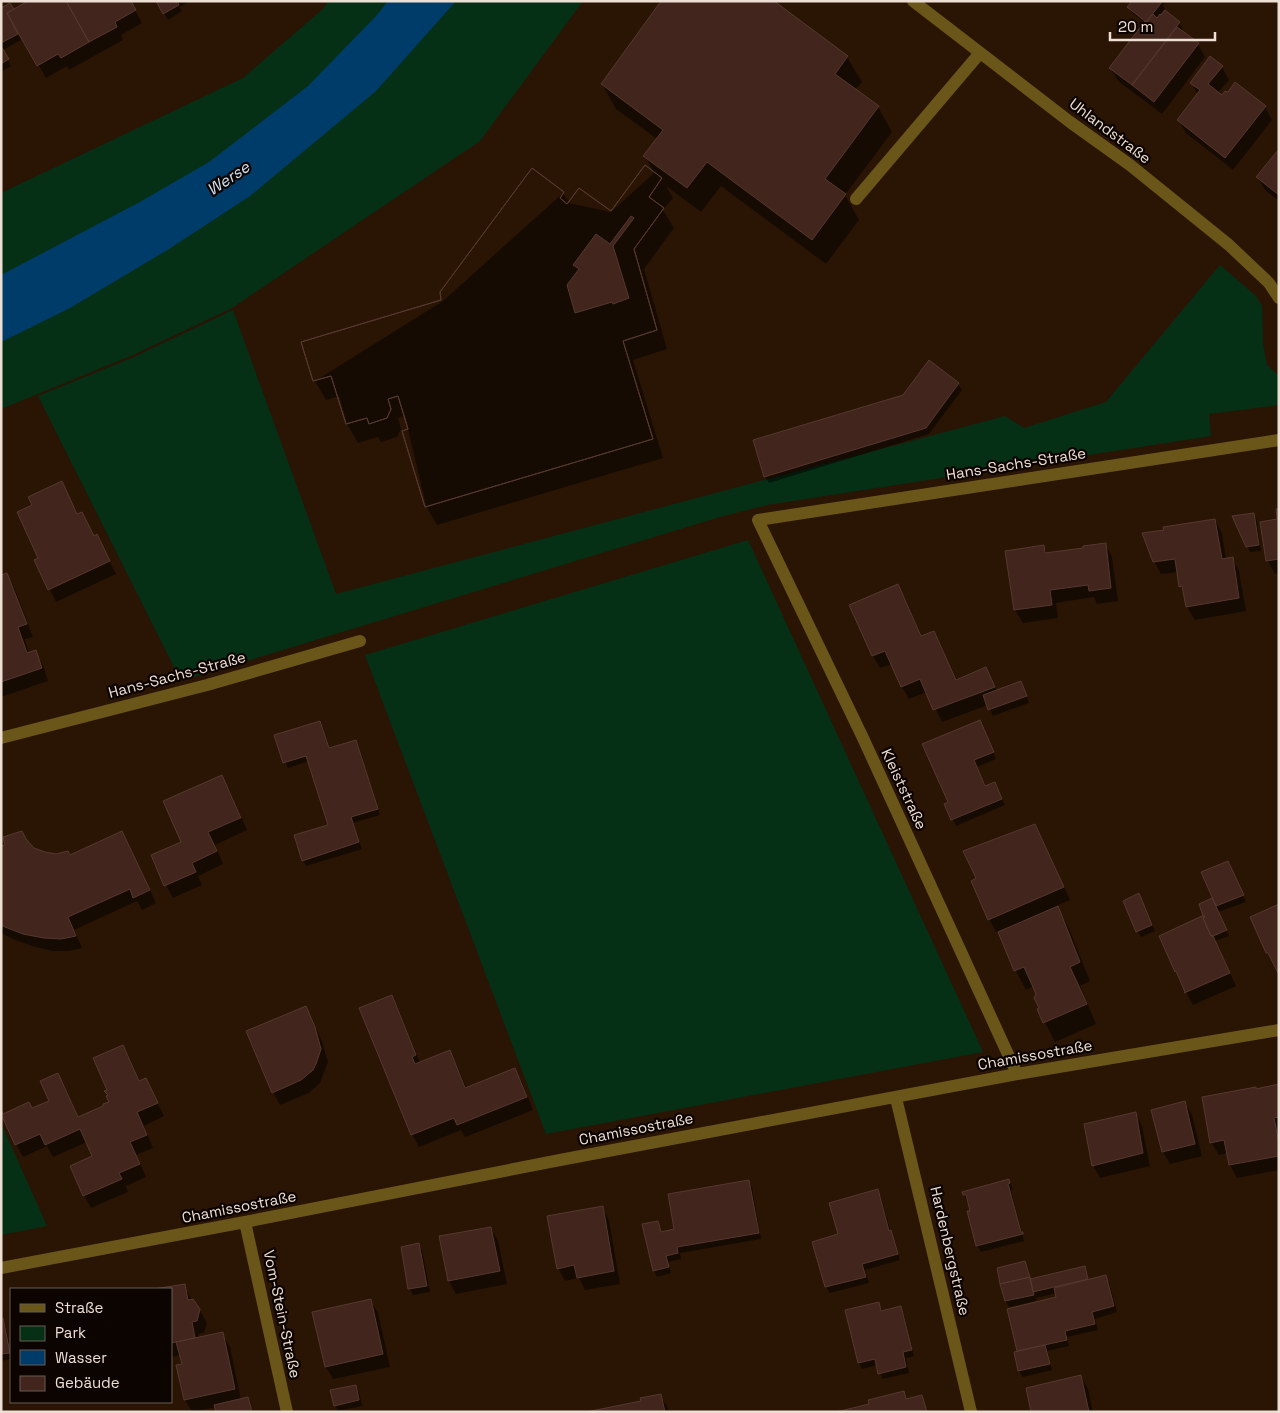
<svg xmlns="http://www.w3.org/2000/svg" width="1280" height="1413" font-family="'Space Grotesk',sans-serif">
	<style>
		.green { fill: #053016 }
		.water { fill: #003c69 }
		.shadow { fill: #0007 }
		.building { fill: #42251d; stroke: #55382f; fill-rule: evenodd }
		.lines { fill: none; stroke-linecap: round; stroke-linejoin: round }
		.minor { stroke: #6b561a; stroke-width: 12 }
		.labels { text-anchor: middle; stroke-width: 4.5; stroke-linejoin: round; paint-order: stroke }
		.street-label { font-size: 15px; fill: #eedfd4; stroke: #0c0401 }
		.water-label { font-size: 16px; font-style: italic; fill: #cfe0f2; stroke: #0c0401 }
	</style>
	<rect width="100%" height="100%" fill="#2a1504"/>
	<path class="green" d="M328,1h255l-103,140 -248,167 -99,47 -132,54v-216l242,-115 81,-70z
		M1220,265l36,31 6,10 1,38 4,21 12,11v29l-70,9 2,22 -444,69 -47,12 -539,164 -143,-285 96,-39 99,-47 103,284 669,-178 19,12 82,-26z
		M748,540l235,512 -437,82 -181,-479z
		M1,1123l46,103 -46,9z"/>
	<path class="water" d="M388,1h68l-80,90 -126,105 -81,53 -99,59 -69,34v-67l137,-72 71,-41 99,-76 69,-71z"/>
	<path class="shadow" d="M130,1l12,22 -21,12 2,5 -54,30 -2,-4 -21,12 -36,-62 -2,1 13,23 -18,10 8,16 -10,6v-62l9,-5 3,6z
		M157,1h33l-11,6 3,4 -14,9z
		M772,1l75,56 15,25 -7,8 23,17 14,25 -47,63 14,25 -33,44 -105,-78 -20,26 -35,-26 7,12 -10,12 11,18 -30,41 23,80 -34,11 30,98 -226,67 -11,-19 -21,-90 -7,2 3,11 -4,8 -16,5 -3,-5 -20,6 -11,-19 -8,-28 -13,4 -11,-19 128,-80 120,-108 6,10 42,9 43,-39 -9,-17 12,-17 -41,-30 -14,-25z
		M1133,1h33l-3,4 2,4 -6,6 2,2 4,-5 14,11 7,13 12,8 7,13 -43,57 -44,-33 -8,-13 35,-45 -13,-10 -3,-6z
		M1222,67l7,13 -11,13 5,4 42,10 7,13 -39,50 -47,-37 -8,-13 20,-25 -6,-12z
		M1279,151v50l-14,-11 -7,-12z
		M958,384l4,6 -33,44 -160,49 -4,-6z
		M62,483l16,32 16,22 3,-1 19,38 -60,28 -20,-41 4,-2z
		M1279,510v63l-4,1 -7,-13 -6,-38 16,-3z
		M1253,514l4,6 4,31 -11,1 -3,-6z
		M1215,520l7,13 4,26 6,-1 7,13 7,40 -51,9 -8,-13 -2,-13 -4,-7 -3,-15 -17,2 -7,-13z
		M1105,544l7,13 6,44 -21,3 -3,-7 -38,6 2,15 -35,5 -8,-13 -8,-58 36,-5 4,7 37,-5z
		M7,575l7,12 19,50 -8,2 4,15 6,-2 8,13 5,16 -47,16v-121z
		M898,586l7,12 17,39 12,-5 7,13 16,36 29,-13 11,23 27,-3 5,15 -36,13 -5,-11 -46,17 -15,-30 -18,7 -7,-12 -10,-23 -12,4 -7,-12 -22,-50z
		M320,722l3,6 7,21 26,-8 3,6 21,68 -27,8 9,26 -56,17 -3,-6 26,-34 -20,-65 -21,7 -3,-6z
		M983,727l13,32 -19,8 9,20 12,2 7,16 -49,21 -10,-22 4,-2z
		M222,777l7,12 18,41 -32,15 8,19 -25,12 4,9 -29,13 -7,-13 -14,-29 30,-13z
		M1035,826l7,12 28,62 -14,6 12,20 22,55 -10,5 16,38 -41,18 -17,-33 3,-1 -3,-14 -4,-8 -8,4 -10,-19 -16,-38 8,-4v-2l-12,5 -7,-13 -11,-40z
		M122,833l7,12 27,58 -14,7 -5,-9 -63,29 8,18 -13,3h-17l-20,-5 -19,-7 -12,-6v-85l32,1 11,5 26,3z
		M1231,869l15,33 -28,10 11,24 -14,5 21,45 -43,19 -7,-13 -25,-56 45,-18 -6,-13 14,-6z
		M1142,901l13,30 -14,6 -4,-6z
		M391,996l7,13 22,54 29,-12 7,13 11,25 47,-20 8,13 11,28 -68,27 -4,-7 -42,17 -7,-13z
		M306,1008l7,13 9,20 6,21 -8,21 -11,10 -29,12 -7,-13z
		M123,1046l7,13 10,23 6,-2 18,36 -20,10 9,22 -17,7 10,22 -20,9 2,6 -37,16 -7,-13 9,-38 -6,-15 -34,15 -6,-11 -24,11 -7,-13 16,-35 18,-7 8,-27 7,12 14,31 32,-16z
		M1279,1085v85l-42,8 -7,-13 -2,-12 -9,2 -8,-13 45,-52z
		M1185,1103l7,12 10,41 -32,8 -7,-12z
		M1135,1113l7,13 8,40 -50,12 -7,-13z
		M748,1181l4,6 9,52 -81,14 1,6 -13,3 3,11 -14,4 -3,-6 -11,-46 14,-3 5,11 14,-3z
		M1009,1181l4,8 -2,1 13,51 -43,11 -4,-6 -8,-34h2l-7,-17z
		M878,1191l3,6 10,36 2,5 7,22 -35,10 4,13 -39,10 -4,-6 13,-52z
		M602,1207l7,13 11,64 -35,6 -6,-12 -14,3 -7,-13z
		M491,1228l7,13 9,43 -51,10 -7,-13z
		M418,1244l4,6 8,42 -17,3 -3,-6z
		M1024,1262l4,6 3,12 53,-12 5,12 16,-4 4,6 8,30 -22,7 3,11 -31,7 2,9 -22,5 5,19 -29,7 -4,-6 -4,-18 3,-1 -10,-42 50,-12 -2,-5 -20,5v3l-27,6 -3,-6z
		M184,1285l8,16 7,8 8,14 -3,10 -6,1 1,4 23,-4 8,13 11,53 6,-1 6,13h-36l-1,-5 -24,5 -7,-12 -8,-34 6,-1 -2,-10 -10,2v-68h-10z
		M370,1300l8,13 12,54 -57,12 -7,-12z
		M879,1304l4,8 18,-4 3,6 10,42 -8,2 3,15 -26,6 -3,-6 -2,-8 -16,4 -3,-6z
		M1,1320h2l3,6 5,27v6l-10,2z
		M1081,1376l7,13 5,23h-60z
		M355,1386l4,6 3,14 -24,5 -3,-6z
		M660,1395l8,13v4h-75l49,-10z"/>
	<path class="building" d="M28,1h38l23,41 -28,16 -3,-4 -21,12 -30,-53z
		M66,1h65l5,9 -21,12 2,5 -28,15z
		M156,1h21l2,4 -16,9z
		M661,1h113l74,55 -13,18 44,32 -54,73 21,15 -34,46 -105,-78 -20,26 -44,-32 20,-26 -62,-46z
		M1132,1h29l1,1 -16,20 -19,-15z
		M10,3l4,6 -7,4 11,21 -17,9v-35z
		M1165,10l15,12 -48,63 -23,-17 36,-47 1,1 7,-8 4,4 3,-4 1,1z
		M1177,27l22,16 -45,59 -22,-17z
		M1,46l8,13 -8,5z
		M1210,56l13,10 -15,18 14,11 3,-4 3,1 7,-10 31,24 -41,52 -48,-38 23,-30 -10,-7z
		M1279,149v46l-23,-18z
		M645,165l17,13 -13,19 15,11 -30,41 23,81 -34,11 30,98 -228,68 -23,-76 6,-2 -10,-33 -10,3 3,10 -4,9 -18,6 -2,-6 -21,6 -15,-48 -18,5 -12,-39 140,-42 -1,-8 92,-124 32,24 -4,6 7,6 12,-16 32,23zM631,216l3,2 -21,28 16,52 -16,6 -1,-2 -37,11 -8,-28 12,-16 -6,-4 23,-31 14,10z
		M645,165l17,13 -13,19 15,11 -30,41 23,81 -34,11 30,98 -228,68 -23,-76 6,-2 -10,-33 -10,3 3,10 -4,9 -18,6 -2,-6 -21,6 -15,-48 -18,5 -12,-39 140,-42 -1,-8 92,-124 32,24 -4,6 7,6 12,-16 32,23z
		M929,360l30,23 -33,45 -162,49 -11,-37 150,-45z
		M62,481l15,33 5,-2 12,24 3,-2 13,27 -62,29 -14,-30 4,-2 -21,-46 15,-7 -4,-8z
		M1279,508v51l-13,2 -6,-39 17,-3 -1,-10z
		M1254,513l5,32 -13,2 -14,-31z
		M1215,519l7,40 11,-2 6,41 -53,9 -4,-21 -3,1 -4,-28 -22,3 -11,-29 22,-3 -1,-3z
		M1106,543l5,45 -22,3 -1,-6 -38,5 2,15 -38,5 -9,-59 39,-6 1,8 38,-5v-2z
		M7,573l20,51 -9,3 9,26 9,-3 6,18 -41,14v-107z
		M898,584l23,52 13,-5 22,49 30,-13 9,20 -62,23 -13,-31 -19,8 -16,-36 -13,5 -23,-51z
		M1021,681l6,15 -39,14 -5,-15z
		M980,720l14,32 -20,8 11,26 10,-4 7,17 -51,21 -7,-16 4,-2 -26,-58z
		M320,721l9,27 27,-8 22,69 -27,8 8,25 -57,19 -8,-26 34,-10 -22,-69 -23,7 -9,-28z
		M222,775l19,43h-1l-32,14 9,19 -25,12 4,9 -32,14 -13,-31 30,-13 -18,-41z
		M1035,824l29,63 -76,33 -17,-39 5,-3 -13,-27z
		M22,831l4,8 8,9 11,4 11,2 12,-3 2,4 52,-24 28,59 -17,8 -3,-9 -62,28 8,19 -15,3 -17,-1 -21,-4 -18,-7 -4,-2v-79l4,-1 -2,-8z
		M1228,861l16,34 -28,11 -15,-34z
		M1139,893l13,32 -16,7 -13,-31z
		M1212,898l15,32 -14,6h-2l-8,-18 2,-1 -2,-1 -4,-12z
		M1279,904v71l-11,-22h-2l-16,-36z
		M1058,906l22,56 -10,5 17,37 -44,19 -6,-14 2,-1 -5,-10 2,-4 -12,-27 -10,4 -16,-39z
		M1204,915l1,2 -2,1 8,18h2l17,37 -46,20 1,-1 -9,-21 -1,1 -16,-36z
		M392,995l24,60 -4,2 3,7 35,-14 15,38 50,-20 12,29 -70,28 -3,-7 -43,17 -52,-127z
		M306,1006l9,21 6,22 -5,15 -3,6 -12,10 -29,13 -26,-62z
		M123,1045l16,36 7,-3 12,25 -21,9 10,23 -17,7 10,22 -21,9 3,6 -39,17 -13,-30 22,-10 -12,-27 -35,16 -5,-11 -25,11 -14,-31v-4l2,4 26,-12 3,6 17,-7 -9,-20 18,-8 20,44 25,-11v-2l6,-2 -3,-6 2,-1 -4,-4 3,-1 -14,-32z
		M1279,1084v33l-5,1 5,25v13l-50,9 -5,-25 -14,3 -8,-46 54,-10v2z
		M1185,1101l10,43 -33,8 -11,-42z
		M1136,1112l7,41 -51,13 -8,-42z
		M1009,1179l1,4 -2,1 13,48h2v2l-47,12 -9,-35h3l-4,-16h-3l-1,-3z
		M749,1180l10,53 -82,14 1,6 -12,3 3,11 -16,4 -11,-47 16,-3 3,11 13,-3 -6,-35z
		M878,1189l11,42 2,-1 7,24 -36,10 4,13 -41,10 -13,-45 26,-8 -9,-31z
		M603,1206l11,65 -37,7 -3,-13 -17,4 -10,-53z
		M491,1227l9,44 -52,10 -9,-45z
		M419,1243l8,43 -19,3 -7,-42z
		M1025,1261l5,16 -30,7 -3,-16z
		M1085,1266l3,13 -55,13 -3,-13z
		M1106,1275l8,31 -22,6 3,12 -30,7 2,9 -50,11 -10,-42 49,-12 -2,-9z
		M1030,1277l4,18 -29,6 -5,-17z
		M185,1284l3,16 5,-1 7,10 -3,12 -5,1 3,16 -24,5v-54h-17z
		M371,1299l12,55 -58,13 -13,-55z
		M879,1302l2,9 20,-5 11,44 -9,2 3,15 -28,7 -3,-15 -17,4 -13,-53z
		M3,1318l7,35 -9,1v-35z
		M223,1332l12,57 -51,11 -8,-35 6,-1 -6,-22z
		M1045,1345l5,19 -32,7 -4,-19z
		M1081,1375l8,37h-58l-5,-24z
		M356,1385l3,15 -25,6 -4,-16z
		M904,1391l2,8 16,-4 5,17h-91l33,-8 -1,-4z
		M661,1394l4,18h-79l55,-11 -1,-3z
		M248,1397l4,15h-36l-2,-7z"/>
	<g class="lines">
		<path class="minor" d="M913,1l157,121 60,43 99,80 40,38 10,15
			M856,199l124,-146
			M1,738l206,-53 153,-44
			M1017,1074l-154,-336 -105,-218 521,-80
			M896,1098l75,314
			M245,1222l42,190
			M1,1268l244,-46 315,-62 457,-86 262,-44"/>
	</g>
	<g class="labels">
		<g class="street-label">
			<text transform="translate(1110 131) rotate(37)" y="5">Uhlandstraße</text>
			<text transform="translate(1016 464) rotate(-9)" y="5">Hans-Sachs-Straße</text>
			<text transform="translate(177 675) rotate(-15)" y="5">Hans-Sachs-Straße</text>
			<text transform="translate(904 789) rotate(65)" y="5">Kleiststraße</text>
			<text transform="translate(1035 1055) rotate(-10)" y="5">Chamissostraße</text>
			<text transform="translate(636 1129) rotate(-11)" y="5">Chamissostraße</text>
			<text transform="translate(239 1207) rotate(-11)" y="5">Chamissostraße</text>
			<text transform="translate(950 1251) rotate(77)" y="5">Hardenbergstraße</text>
			<text transform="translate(282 1314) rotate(78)" y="5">Vom-Stein-Straße</text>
		</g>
		<g class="water-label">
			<text transform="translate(228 178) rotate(-34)" y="6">Werse</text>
		</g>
	</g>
	<rect width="1280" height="1413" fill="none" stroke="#eedfd4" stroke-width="5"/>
	<rect x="10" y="1288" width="162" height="115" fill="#0c0401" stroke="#665c55"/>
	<rect x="20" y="1304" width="25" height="8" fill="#6b561a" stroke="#665c55"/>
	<text x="55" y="1313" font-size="15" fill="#eedfd4">Straße</text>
	<rect x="20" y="1326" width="25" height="15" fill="#053016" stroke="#665c55"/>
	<text x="55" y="1338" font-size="15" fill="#eedfd4">Park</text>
	<rect x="20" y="1350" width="25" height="15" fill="#003c69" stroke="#665c55"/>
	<text x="55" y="1363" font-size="15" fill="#eedfd4">Wasser</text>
	<rect x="20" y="1376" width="25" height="15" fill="#42251d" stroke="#665c55"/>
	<text x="55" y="1388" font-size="15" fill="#eedfd4">Gebäude</text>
	<path d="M1110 32v8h105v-8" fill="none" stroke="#eedfd4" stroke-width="2.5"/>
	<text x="1118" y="32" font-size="15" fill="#eedfd4" stroke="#0c0401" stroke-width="4" paint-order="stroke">20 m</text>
</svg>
